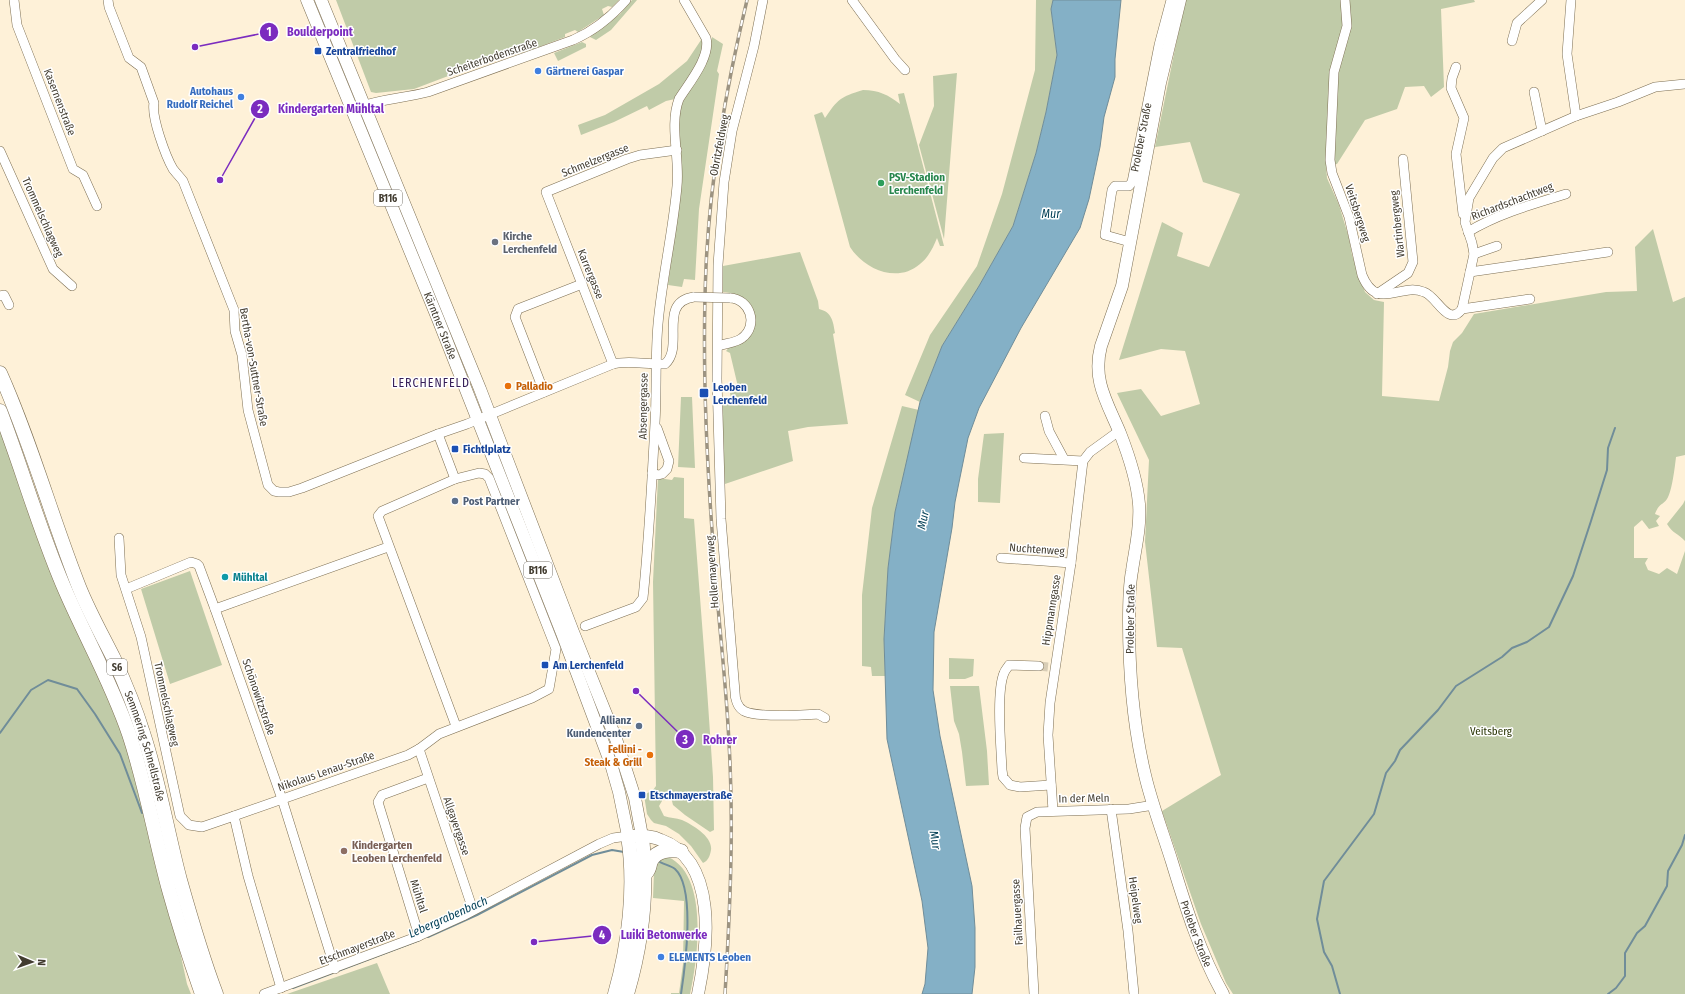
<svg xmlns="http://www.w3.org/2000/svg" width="1685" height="994" font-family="'Fira Sans Condensed',sans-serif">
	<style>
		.green { fill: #c0cba8 }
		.water { fill: #84b0c6; stroke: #708d99 }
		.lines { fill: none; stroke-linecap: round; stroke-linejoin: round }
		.stream { stroke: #708d99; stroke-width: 2 }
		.minor-tunnel { stroke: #d8cdb6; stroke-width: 9; stroke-dasharray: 9 4.5; stroke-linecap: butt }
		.minor-casing { stroke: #7d6f53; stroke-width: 10 }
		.major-casing { stroke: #7d6f53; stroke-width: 13 }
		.highway-casing { stroke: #7d6f53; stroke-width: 15 }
		.minor { stroke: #fff; stroke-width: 9 }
		.major { stroke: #fff; stroke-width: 12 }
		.highway { stroke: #fff; stroke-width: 14 }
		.rail-casing { stroke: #9c9381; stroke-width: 3.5 }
		.rail { stroke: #fff; stroke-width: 2; stroke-dasharray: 6; stroke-linecap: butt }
		.minor-bridge-casing { stroke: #7d6f53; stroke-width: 10; stroke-linecap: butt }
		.minor-bridge { stroke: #fff; stroke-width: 9 }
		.transit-dot { fill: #1a4fb4; stroke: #fff; stroke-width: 1.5 }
		.shop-dot { fill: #3f7fe0; stroke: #fff; stroke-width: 1.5 }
		.leisure-dot { fill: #2e9e5b; stroke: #fff; stroke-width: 1.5 }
		.worship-dot { fill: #6b7280; stroke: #fff; stroke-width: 1.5 }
		.food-dot { fill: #e8710a; stroke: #fff; stroke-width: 1.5 }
		.service-dot { fill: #5c6f8a; stroke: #fff; stroke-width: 1.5 }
		.culture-dot { fill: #0f9aa8; stroke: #fff; stroke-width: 1.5 }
		.education-dot { fill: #8d6e63; stroke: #fff; stroke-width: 1.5 }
		.labels { text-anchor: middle; stroke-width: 3; stroke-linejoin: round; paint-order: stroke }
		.shield { fill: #fff; stroke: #7b766e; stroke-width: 1 }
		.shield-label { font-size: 10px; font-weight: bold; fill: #423c30 }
		.transit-label { font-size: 11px; font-weight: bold; fill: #164399; stroke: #fff; text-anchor: start }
		.street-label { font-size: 11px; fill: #423c30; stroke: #fff }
		.shop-label { font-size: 11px; font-weight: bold; fill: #366cbe; stroke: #fff; text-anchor: start }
		.leisure-label { font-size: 11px; font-weight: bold; fill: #27864d; stroke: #fff; text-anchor: start }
		.worship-label { font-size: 11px; font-weight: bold; fill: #5b616d; stroke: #fff; text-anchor: start }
		.food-label { font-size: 11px; font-weight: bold; fill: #c56008; stroke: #fff; text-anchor: start }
		.service-label { font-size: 11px; font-weight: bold; fill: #4e5e75; stroke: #fff; text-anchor: start }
		.culture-label { font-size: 11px; font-weight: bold; fill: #0d838f; stroke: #fff; text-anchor: start }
		.park-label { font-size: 11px; fill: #2a3505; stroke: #fff }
		.education-label { font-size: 11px; font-weight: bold; fill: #785e54; stroke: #fff; text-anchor: start }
		.water-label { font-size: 12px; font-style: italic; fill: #003e55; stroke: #fff }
		.neighbourhood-label { font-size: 12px; letter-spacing: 1px; fill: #351e58; stroke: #fff }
		.leader { fill: none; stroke: #7b2cbf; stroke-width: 1.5 }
		.callout-dot { fill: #7b2cbf; stroke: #fff; stroke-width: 1.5 }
		.mark-label { font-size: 12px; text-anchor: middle; font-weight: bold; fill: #fff }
		.callout-label { font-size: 12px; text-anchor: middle; font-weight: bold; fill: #7b2cbf; stroke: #fff; stroke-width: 3; stroke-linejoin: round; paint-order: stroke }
	</style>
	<rect width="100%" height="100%" fill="#fef1d8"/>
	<path class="green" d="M336,0h283l-7,7 -4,-1 -6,3 2,6 -26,17 -3,-2 -10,4v3l-34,13 -46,12 -71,27 -38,4 -5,-1z
		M632,0h5l-26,30 -15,10 -6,-3 30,-23z
		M1036,0h17l-2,9 6,46 -11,57 -10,41 -23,73 -34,60 -37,60 -22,56 -15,-7 25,-60 47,-69 25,-72 33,-124z
		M1185,0h289l1,2 -34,7 3,78 -13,10 -7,-11 -19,1 -8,22 -32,11 -28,44 -11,1 1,13 12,27 10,33 3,17 13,37 9,8 10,2 -2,94 57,5 9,-34 2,-16 3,-9 9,-9 12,-19 132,-22 31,-1 -2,-44 18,-18 20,73 12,-5v158l-9,2c-1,9 -4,35 -9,42 -5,7 -8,4 -12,15l5,2 -4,5 3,5 -10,3 -7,-9 -8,7v31h14l-3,5 3,7 11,4 8,-6 10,6 8,-23v443h-452l-7,-11 -25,-59 -39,-113 59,-36 -39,-127 -25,-1 -12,-105 4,-82 -32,-67 24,-4 20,27 39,-12 -15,-53 -24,-2 -42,11 43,-138 21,11 -6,23 32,11 31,-73 -37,-12 -13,-40 -35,5z
		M695,26l10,13 -4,18 -26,42 -9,2 -17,9 -2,-4 -33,16 -33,13 -3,-10 27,-10 54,-31 28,-23 14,-21z
		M712,37l11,7 -6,27 2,3 -20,135 -4,71 -11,-1 -2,8 -14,-2 6,-48 3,-127 31,-56z
		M582,42l4,2v3l-28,14 -4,-8z
		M957,73l-13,166 -25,-94 15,-39 -1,-30z
		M863,90c16,0 25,5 37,14l-2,-10 6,-1 40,153h-4l-3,-8c-4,10 -9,20 -17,26 -23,20 -56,5 -70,-17l-36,-132 8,-3 3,6c13,-19 15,-21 38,-28z
		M800,252l18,49 1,8c13,3 14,12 16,24l-2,1 15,90 -40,3 -20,4 5,30 -71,24 -1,-80 11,-3 -2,-9 9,-2 -9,-38 -4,-2 29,-34c-4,-17 -16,-24 -32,-25v-26z
		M681,397h11l3,71 -17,-1z
		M902,406l17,4 -24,102 -7,56 -4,71 1,37h-13l-1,-9 -9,-1v-71l10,-87z
		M0,431l129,318 48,189 10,46 4,10h-191z
		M1004,433l-4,70 -22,-1v-23l6,-45z
		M674,477l10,1v40l10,1 13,170 6,88 1,53 -4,2 -25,-17 -12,-10 -3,-12 -8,2v6l-3,5 5,10c6,2 12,2 18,4 11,5 31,17 29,30 -1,6 -3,11 -8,13l-12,-17 -12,-12 -13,-8 -12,-3 -3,-3 -4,-6 -3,-19 9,-5 3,-4 -3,-204 5,-104 14,2z
		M1685,500v41c-7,-8 -12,-7 -18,-17l16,-20z
		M190,571l32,94 -52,19 -29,-95z
		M949,658l25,1 -1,17 -8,3h-16z
		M950,686h29l8,65 2,34 -23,1 -4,-34 -3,-18 -5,-13z
		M668,857c41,18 30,101 22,137h-19v-1h8l4,-29 1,-63 -31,-3 1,-26 5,-12z
		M377,963l13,31h-103z"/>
	<path class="water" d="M1053,0h68l-6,59v18l-11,40 -4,30 -11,52 -9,29 -59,100 -42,80 -11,30 -13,64 -3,26 -18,104 -1,58 7,46 32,150 3,42v39l-3,27h-50l3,-10 3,-36 -6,-47 -35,-162 -3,-100 4,-71 7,-56 25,-110 22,-56 37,-60 34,-60 23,-73 10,-41 11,-57 -6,-46z"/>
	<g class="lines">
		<path class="stream" d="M0,733l31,-43 17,-10 29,9 18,25 25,40 22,59
			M658,861c5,3 13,5 17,8 21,19 10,99 6,125
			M428,937l49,-22 115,-60 20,-5 12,2
			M293,988l127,-48
			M1340,994l-8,-28 -8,-14 -7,-33 7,-38 50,-67 12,-41 9,-12 5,-11 38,-40 18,-24 46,-29 10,-9 15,-6 22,-15 24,-51 18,-55 16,-51 1,-22 7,-20
			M1608,994l8,-6 9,-12v-23l12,-20 8,-7 22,-40 1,-15 14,-26 3,-10"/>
		<path class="minor-tunnel" d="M1039,666l9,1"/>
		<defs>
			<g id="minor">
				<path d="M14,0l3,25 56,144 10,6 14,31"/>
				<path d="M108,0l1,7 20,51 12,9 13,36c-3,14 12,54 19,66 3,4 7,8 10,12l51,129 1,21 7,24 6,55 20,75 6,6 5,1h10l13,-4 136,-54 29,-10 146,-60c17,-4 35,1 52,0 20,-17 -8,-62 29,-67"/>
				<path d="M763,0l-9,46 -22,85 -8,51 -6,83 -1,114 4,140 14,173c0,6 2,15 9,19 13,7 57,4 74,3l7,4"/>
				<path d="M852,0l43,59 10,11"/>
				<path d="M1345,0l2,26 -13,46 -4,88 2,13 17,44 13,58c15,37 38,7 62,17 13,4 24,36 38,17l12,-55 -2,-11 -7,-21 4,-24 24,-40 10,-10 73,-32 42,-14 37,-15 30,-3"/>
				<path d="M1571,0l-4,54 9,62"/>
				<path d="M1512,41l5,-18 25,-23"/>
				<path d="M1456,67l-4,11 -1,10 13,30 -8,36 7,60"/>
				<path d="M1534,92l8,39"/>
				<path d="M359,107c22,-8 46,-9 69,-15l145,-52c21,-9 38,-23 53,-40"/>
				<path d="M0,151l53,118 19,17"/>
				<path d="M1468,232c29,-18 65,-28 98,-38"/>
				<path id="s1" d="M1130,242l-25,-7 7,-45 3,-4h14l3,-4 27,-137 12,-45"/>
				<path d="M1474,254l23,-8"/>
				<path d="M1470,272l138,-20"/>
				<path d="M1377,294l31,-21 5,-11 -10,-103"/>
				<path d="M0,296l4,-1 5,10"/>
				<path d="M1462,309l68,-10"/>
				<path d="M718,346c8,-3 18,-3 24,-8 17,-13 8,-39 -12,-40"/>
				<path d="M613,364l-67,-172 81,-33 13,-4 37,-5"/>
				<path d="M544,392l-29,-75 3,-8 64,-25"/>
				<path d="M1045,416l4,15 15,28"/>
				<path d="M438,434l17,45"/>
				<path d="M1024,458l59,3"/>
				<path d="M652,473l6,2 4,-1 5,-5 2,-8 -12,-33"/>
				<path d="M119,538l2,37 20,62 39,179 9,9 13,2 32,-11"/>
				<path d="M1001,558l70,5"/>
				<path d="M126,589l65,-27 6,2 2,2 16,43"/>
				<path d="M585,626l51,-19 7,-9c6,-58 9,-116 12,-175 2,-33 0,-66 3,-99 4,-46 15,-92 19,-138 3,-28 -8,-61 2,-87 10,-16 32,-42 27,-61l-22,-38"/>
				<path d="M1039,666l-30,-1c-1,2 -4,5 -5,8 -8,19 -3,74 -2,97l1,7 7,8 10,2 31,-2"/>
				<path d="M419,749l54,161"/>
				<path d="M1111,809l17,122 6,63"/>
				<path d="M1053,811l-5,-76 2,-32 21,-140 12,-102 7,-9 29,-21"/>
				<path d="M419,936l-41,-134 4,-7 46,-17"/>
				<path d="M335,969l-53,-170 -67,-190 173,-62"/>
				<path d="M281,988l-33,-112 -14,-60 174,-61 11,-6 20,-15 93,-36 17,-9 7,-40 -67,-171 -4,-4 -6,-1 -24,6 -73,32 -4,5 78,210"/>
				<path d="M264,994l155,-58 44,-20 136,-72 14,-6 15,-2"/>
				<path d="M1034,994l-9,-166 2,-11 10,-5 92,-3 25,-4"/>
			</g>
			<g id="major">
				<path id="s2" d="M307,0l131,319 124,314 49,131 8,28 9,44c11,0 23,-1 33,4 57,21 47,106 37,154"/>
				<path d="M321,0l159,389 93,243 43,107 19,59 7,38"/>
				<path id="s3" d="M1180,0l-20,83 -38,203 -21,60c-9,34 6,56 19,87 9,23 17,47 19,71 2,23 -4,45 -7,67 -3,16 -3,34 -3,50 0,52 4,104 16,154 7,30 18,58 27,87 14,46 28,91 51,132"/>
			</g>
			<g id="highway">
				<path id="s4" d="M0,373c31,69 51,143 79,214 10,25 23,48 35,72 11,24 21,48 29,74 16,48 24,98 37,147 11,39 22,77 36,114"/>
				<path d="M0,411c23,60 40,122 66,181 21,48 46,92 63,142 17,51 26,105 40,156 10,36 21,70 33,104"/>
				<path d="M646,873c4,-4 3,-7 5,-12 5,-11 20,-12 30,-10"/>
				<path d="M615,994c14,-49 21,-107 13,-158"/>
				<path d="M627,994c15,-51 21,-106 15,-158"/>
			</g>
		</defs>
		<use href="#minor" class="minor-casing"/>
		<use href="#major" class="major-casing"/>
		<use href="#highway" class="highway-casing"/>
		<use href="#minor" class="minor"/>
		<use href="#major" class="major"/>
		<use href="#highway" class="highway"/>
		<defs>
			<path id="rail" d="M725,994c5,-84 9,-167 4,-251 -3,-66 -12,-133 -16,-200 -7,-91 -11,-184 -7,-276 4,-90 20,-179 41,-267"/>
		</defs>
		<use href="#rail" class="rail-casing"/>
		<use href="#rail" class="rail"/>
		<defs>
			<path id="minor-bridge" d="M694,297l36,1"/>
		</defs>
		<use href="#minor-bridge" class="minor-bridge-casing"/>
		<use href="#minor-bridge" class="minor-bridge"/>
	</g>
	<g class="transit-dot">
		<rect x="314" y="47" width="8" height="8" rx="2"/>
		<rect x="699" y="388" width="10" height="10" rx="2"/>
		<rect x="451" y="445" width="8" height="8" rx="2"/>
		<rect x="541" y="661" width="8" height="8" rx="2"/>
		<rect x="638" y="791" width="8" height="8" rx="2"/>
	</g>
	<g class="shop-dot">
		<circle cx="538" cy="71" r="4"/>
		<circle cx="241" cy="97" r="4"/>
		<circle cx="661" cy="957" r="4"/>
	</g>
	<circle class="leisure-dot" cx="881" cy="183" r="4"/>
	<circle class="worship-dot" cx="495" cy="242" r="4"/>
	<g class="food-dot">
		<circle cx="508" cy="386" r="4"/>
		<circle cx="650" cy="755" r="4"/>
	</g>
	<g class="service-dot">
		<circle cx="455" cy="501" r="4"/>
		<circle cx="639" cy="726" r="4"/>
	</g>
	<circle class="culture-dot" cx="225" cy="577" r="4"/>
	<circle class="education-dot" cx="344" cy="851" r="4"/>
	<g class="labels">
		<g class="shield">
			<rect x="374" y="190" width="28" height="16" rx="3"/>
			<rect x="524" y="562" width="28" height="16" rx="3"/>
			<rect x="107" y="659" width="20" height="16" rx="3"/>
		</g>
		<g class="shield-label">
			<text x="388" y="202">B116</text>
			<text x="538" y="574">B116</text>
			<text x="117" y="671">S6</text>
		</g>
		<g class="transit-label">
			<text x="326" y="55">Zentralfriedhof</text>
			<text x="713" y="391">Leoben<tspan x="713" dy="13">Lerchenfeld</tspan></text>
			<text x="463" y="453">Fichtlplatz</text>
			<text x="553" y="669">Am Lerchenfeld</text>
			<text x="650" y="799">Etschmayerstraße</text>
		</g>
		<g class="street-label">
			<text transform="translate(492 57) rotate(-19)" y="4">Scheiterbodenstraße</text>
			<text transform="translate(60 102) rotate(69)" y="4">Kasernenstraße</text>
			<text dy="4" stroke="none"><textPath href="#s1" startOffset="141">Proleber Straße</textPath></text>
			<text transform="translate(719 145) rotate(-79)" y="4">Obritzfeldweg</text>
			<text transform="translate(595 160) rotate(-22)" y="4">Schmelzergasse</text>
			<text transform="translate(1512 201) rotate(-21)" y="4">Richardschachtweg</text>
			<text transform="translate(1358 213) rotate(72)" y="4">Veitsbergweg</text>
			<text transform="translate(43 217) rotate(66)" y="4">Trommelschlagweg</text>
			<text transform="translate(1397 224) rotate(-96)" y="4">Wartinbergweg</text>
			<text transform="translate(591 274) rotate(68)" y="4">Karrergasse</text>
			<text dy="4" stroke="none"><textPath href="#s2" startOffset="352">Kärntner Straße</textPath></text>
			<text transform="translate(254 367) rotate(80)" y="4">Bertha-von-Suttner-Straße</text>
			<text transform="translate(643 406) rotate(-89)" y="4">Absengergasse</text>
			<text transform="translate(1037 549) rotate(4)" y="4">Nuchtenweg</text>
			<text transform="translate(712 572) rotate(-94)" y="4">Hollermayerweg</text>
			<text transform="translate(1051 610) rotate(-81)" y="4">Hippmanngasse</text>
			<text transform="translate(1130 619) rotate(-89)" y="4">Proleber Straße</text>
			<text transform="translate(259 697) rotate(71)" y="4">Schönowitzstraße</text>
			<text transform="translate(167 704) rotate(78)" y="4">Trommelschlagweg</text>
			<text dy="4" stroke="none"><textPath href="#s4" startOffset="401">Semmering Schnellstraße</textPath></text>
			<text transform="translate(326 771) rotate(-19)" y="4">Nikolaus Lenau-Straße</text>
			<text transform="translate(1084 798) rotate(-1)" y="4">In der Meln</text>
			<text transform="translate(457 826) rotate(71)" y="4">Allgayergasse</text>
			<text transform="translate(419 896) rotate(72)" y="4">Mühltal</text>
			<text transform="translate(1136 900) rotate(82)" y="4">Heipelweg</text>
			<text transform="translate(1017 912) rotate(-93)" y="4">Failhauergasse</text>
			<text dy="4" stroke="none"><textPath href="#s3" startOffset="960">Proleber Straße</textPath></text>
			<text transform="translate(357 947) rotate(-21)" y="4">Etschmayerstraße</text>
		</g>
		<g class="shop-label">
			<text x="546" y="75">Gärtnerei Gaspar</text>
			<text x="233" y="95" text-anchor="end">Autohaus<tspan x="233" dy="13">Rudolf Reichel</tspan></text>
			<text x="669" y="961">ELEMENTS Leoben</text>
		</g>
		<g class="leisure-label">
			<text x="889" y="181">PSV-Stadion<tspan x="889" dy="13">Lerchenfeld</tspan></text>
		</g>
		<g class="worship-label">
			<text x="503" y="240">Kirche<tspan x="503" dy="13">Lerchenfeld</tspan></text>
		</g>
		<g class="food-label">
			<text x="516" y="390">Palladio</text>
			<text x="642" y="753" text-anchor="end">Fellini -<tspan x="642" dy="13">Steak &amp; Grill</tspan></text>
		</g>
		<g class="service-label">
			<text x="463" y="505">Post Partner</text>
			<text x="631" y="724" text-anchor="end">Allianz<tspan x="631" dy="13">Kundencenter</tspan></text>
		</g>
		<g class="culture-label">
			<text x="233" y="581">Mühltal</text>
		</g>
		<g class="park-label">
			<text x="1491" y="735">Veitsberg</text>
		</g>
		<g class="education-label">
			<text x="352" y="849">Kindergarten<tspan x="352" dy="13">Leoben Lerchenfeld</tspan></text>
		</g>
		<g class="water-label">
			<text x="1051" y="218">Mur</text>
			<text transform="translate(923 520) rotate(-78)" y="4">Mur</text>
			<text transform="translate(935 840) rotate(80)" y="4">Mur</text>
			<text transform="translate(448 917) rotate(-24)" y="4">Lebergrabenbach</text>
		</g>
		<g class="neighbourhood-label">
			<text x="431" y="387">LERCHENFELD</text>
		</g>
	</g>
	<path class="leader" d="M195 47L269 32M220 180L260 109M636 691L685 739M534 942L602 935"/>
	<g class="callout-dot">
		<circle cx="195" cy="47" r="4"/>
		<circle cx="220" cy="180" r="4"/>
		<circle cx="636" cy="691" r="4"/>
		<circle cx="534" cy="942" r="4"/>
		<circle cx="269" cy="32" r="10"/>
		<circle cx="260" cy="109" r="10"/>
		<circle cx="685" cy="739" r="10"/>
		<circle cx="602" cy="935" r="10"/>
	</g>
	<g class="mark-label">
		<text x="269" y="36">1</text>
		<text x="260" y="113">2</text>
		<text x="685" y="744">3</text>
		<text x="602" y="939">4</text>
	</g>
	<g class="callout-label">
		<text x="320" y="36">Boulderpoint</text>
		<text x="331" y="113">Kindergarten Mühltal</text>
		<text x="720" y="744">Rohrer</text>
		<text x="664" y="939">Luiki Betonwerke</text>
	</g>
	<g transform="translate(32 962) rotate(92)" stroke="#ffffff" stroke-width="3" paint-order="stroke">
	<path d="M0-3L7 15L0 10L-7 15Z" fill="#423c30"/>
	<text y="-6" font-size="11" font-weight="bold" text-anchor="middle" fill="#423c30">N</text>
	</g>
</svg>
